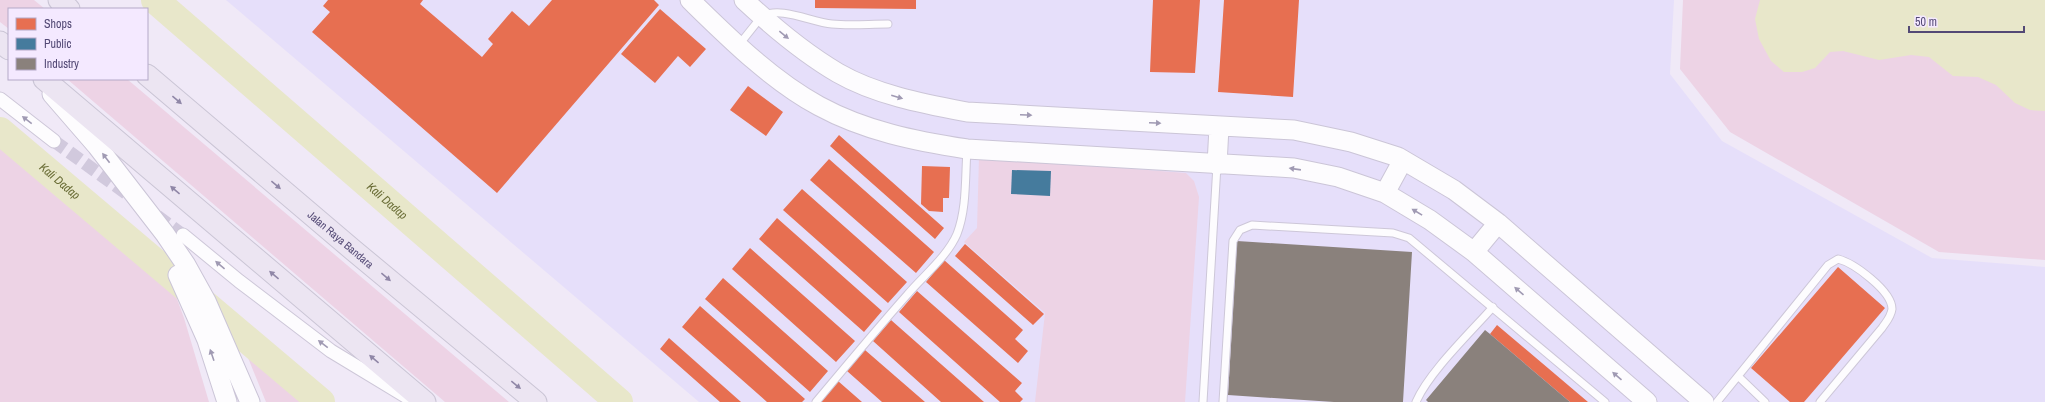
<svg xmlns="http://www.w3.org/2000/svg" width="2045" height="402" font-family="'Archivo Narrow',sans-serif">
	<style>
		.commercial { fill: #e6dffa }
		.green { fill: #edd3e5 }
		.water { fill: #e8e7ca }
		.shops { fill: #e76f51 }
		.public { fill: #457b9d }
		.industry { fill: #8a817c }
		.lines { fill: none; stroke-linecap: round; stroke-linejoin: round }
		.river { stroke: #e8e7ca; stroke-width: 28 }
		.street-tunnel { stroke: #d1c9dd; stroke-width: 13; stroke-dasharray: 13 6; stroke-linecap: butt }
		.lane-casing { stroke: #cdc7d8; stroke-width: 9 }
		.street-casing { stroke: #cdc7d8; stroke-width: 15 }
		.secondary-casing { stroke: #cbc5d7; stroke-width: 21 }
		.primary-casing { stroke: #cac5d5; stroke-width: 23 }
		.lane { stroke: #fdfcfe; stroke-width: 7 }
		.street { stroke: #fdfcfe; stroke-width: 13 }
		.secondary { stroke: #fdfcfe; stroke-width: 19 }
		.primary { stroke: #ece5f2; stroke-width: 21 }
		.oneway { fill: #a09ab3 }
		.oneway2 { fill: #9087a7 }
		.labels { text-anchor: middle; stroke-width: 4; stroke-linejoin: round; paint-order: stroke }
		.street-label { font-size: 11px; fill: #534975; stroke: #f4e9ff }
		.water-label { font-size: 12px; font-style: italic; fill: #6a6d36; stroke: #f4e9ff }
	</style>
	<rect width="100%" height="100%" fill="#f0e9f7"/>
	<path class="commercial" d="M226,0h1448l-4,74 52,67 210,117 113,9v135h-1346z"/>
	<path class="green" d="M0,0h34l11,9h-36v20l-9,-7z
		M1683,0h362v260l-106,-8 -209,-120 -50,-63z
		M67,79h60l382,323h-64z
		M0,144l174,147 10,27 25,84h-209z
		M979,157l207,16 8,8 5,16 -14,205h-150l10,-89 -81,-71 13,-14z
		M240,338l76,64h-50z"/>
	<path class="water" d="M1760,0h285v111l-15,-1 -15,-7 -19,-18 -18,-8 -25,-1 -24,-19 -18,-2 -32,5 -36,-9 -13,1 -15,16 -13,4h-18l-13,-11 -12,-22 -4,-20z"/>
	<path class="shops" d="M328,0h95l-3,4 62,53 11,-13 -5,-5 24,-28 17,15 23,-26h102l5,5 -162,188 -185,-161 18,-20 -7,-6z
		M815,0h101v9l-101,-1z
		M1153,0h47l-5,73 -45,-1z
		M1224,0h75l-6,97 -75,-5z
		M660,9l46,40 -16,18 -12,-11 -23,27 -34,-29z
		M748,86l35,26 -17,24 -36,-26z
		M839,135l105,93 -9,11 -105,-93z
		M829,159l105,93 -18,21 -106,-93z
		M922,166l28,1 -1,31h-6v14l-14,-1 -8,-7z
		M802,189l105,93 -19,21 -105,-93z
		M777,218l105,93 -18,21 -105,-93z
		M965,244l79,70 -11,11 -78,-69z
		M750,248l105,93 -19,21 -104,-93z
		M944,260l79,70 -8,9 13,12 -10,12 -92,-81z
		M1838,267l47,41 -81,94h-14l-39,-34z
		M723,278l105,93 -18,21 -105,-93z
		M917,291l105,92 -7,8 8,8 -3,3h-20l-101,-90z
		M700,306l105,93 -3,3h-35l-85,-75z
		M891,320l93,82h-43l-68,-61z
		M1497,325l91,77h-18l-80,-68z
		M669,338l72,64h-21l-60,-53z
		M865,350l60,52h-43l-35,-31z
		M838,381l24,21h-43z"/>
	<path class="public" d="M1012,170l39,1 -1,25 -39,-2z"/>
	<path class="industry" d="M1237,241l175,11 -9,150h-69l-106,-7z
		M1485,330l5,4 80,68h-142l-2,-2z"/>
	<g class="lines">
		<g class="river">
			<path id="s1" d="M155,0l464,402"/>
			<path id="s2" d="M0,131l321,271"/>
		</g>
		<path class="street-tunnel" d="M54,141l76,55
			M157,216l26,19"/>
		<defs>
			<path id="lane" d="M738,46l24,-30c19,-10 49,6 70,8 18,2 37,0 56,0
				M1739,377l26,25
				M816,402c30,-36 60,-72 91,-107 16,-19 40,-38 50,-61 10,-26 8,-57 10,-84
				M1203,402l14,-237
				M1223,402l10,-161 7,-11 12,-5 141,8 16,5 196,164
				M1416,402c13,-30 54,-69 77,-95
				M1717,402l111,-137 10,-6c16,4 54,32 54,50 -1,8 -6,13 -10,19l-62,74"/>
			<path id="street" d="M0,99l54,42
				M183,235l56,46 92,70 76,46"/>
			<path id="secondary" d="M690,0c39,38 81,80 129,106 46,25 96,35 148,43l327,19 44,9 47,16 45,27 44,32 173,150
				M744,0c29,27 60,53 94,73 38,22 87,31 129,39l327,18 57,12 47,15 56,33 44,33 206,179
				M52,94l45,52 68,88 21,31 20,36 44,101
				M1217,165l2,-38
				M1385,193l18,-33
				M1474,252l24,-29
				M178,275l29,65 20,62"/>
			<g id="primary">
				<path d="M59,0l10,9"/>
				<path d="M0,42l9,7"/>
				<path id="s3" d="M147,75l206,175 183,152"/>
				<path d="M44,79l381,323"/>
			</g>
		</defs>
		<use href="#lane" class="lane-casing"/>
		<use href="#street" class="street-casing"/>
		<use href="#secondary" class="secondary-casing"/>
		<use href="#primary" class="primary-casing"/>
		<use href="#lane" class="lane"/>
		<use href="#street" class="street"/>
		<use href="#secondary" class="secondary"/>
		<use href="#primary" class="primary"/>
	</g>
	<defs><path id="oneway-solid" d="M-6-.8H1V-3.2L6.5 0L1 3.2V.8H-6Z"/></defs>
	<g class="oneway">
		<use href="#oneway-solid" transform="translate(784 35) rotate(39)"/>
		<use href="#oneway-solid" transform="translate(897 97) rotate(16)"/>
		<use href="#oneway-solid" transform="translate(1026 115) rotate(3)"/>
		<use href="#oneway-solid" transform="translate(27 120) rotate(-142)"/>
		<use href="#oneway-solid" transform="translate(1155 123) rotate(3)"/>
		<use href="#oneway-solid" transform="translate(106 158) rotate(-127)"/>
		<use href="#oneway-solid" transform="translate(1295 169) rotate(-172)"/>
		<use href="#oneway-solid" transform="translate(1417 212) rotate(-149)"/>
		<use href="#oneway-solid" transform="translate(220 265) rotate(-140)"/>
		<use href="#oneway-solid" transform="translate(1519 291) rotate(-139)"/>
		<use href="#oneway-solid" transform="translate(323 344) rotate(-143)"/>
		<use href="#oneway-solid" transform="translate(212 355) rotate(-109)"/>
		<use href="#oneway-solid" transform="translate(1617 376) rotate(-139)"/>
	</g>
	<g class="oneway2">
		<use href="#oneway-solid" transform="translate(177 100) rotate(40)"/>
		<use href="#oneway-solid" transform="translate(276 185) rotate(40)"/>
		<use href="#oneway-solid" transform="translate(175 190) rotate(-140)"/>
		<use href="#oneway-solid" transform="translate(274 275) rotate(-140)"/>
		<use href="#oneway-solid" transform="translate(386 277) rotate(40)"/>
		<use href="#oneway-solid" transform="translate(374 359) rotate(-140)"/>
		<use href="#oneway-solid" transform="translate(516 385) rotate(39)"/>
	</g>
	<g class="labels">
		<g class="street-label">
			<text dy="4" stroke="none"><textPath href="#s3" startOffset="254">Jalan Raya Bandara</textPath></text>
		</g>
		<g class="water-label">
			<text dy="4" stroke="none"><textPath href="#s2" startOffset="78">Kali Dadap</textPath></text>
			<text dy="4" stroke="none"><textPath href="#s1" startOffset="307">Kali Dadap</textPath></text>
		</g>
	</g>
	<rect x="8" y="8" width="140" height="72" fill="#f4e9ff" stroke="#b4a9c8"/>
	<rect x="16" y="18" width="20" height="12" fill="#e76f51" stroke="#b4a9c8"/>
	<text x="44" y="28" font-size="12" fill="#534975">Shops</text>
	<rect x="16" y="38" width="20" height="12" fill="#457b9d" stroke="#b4a9c8"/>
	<text x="44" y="48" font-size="12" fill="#534975">Public</text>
	<rect x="16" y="58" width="20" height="12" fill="#8a817c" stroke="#b4a9c8"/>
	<text x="44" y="68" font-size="12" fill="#534975">Industry</text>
	<path d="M1909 26v6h115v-6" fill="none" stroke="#534975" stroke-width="2"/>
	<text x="1915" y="26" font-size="12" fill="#534975" stroke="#f4e9ff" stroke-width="3" paint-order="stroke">50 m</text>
</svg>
